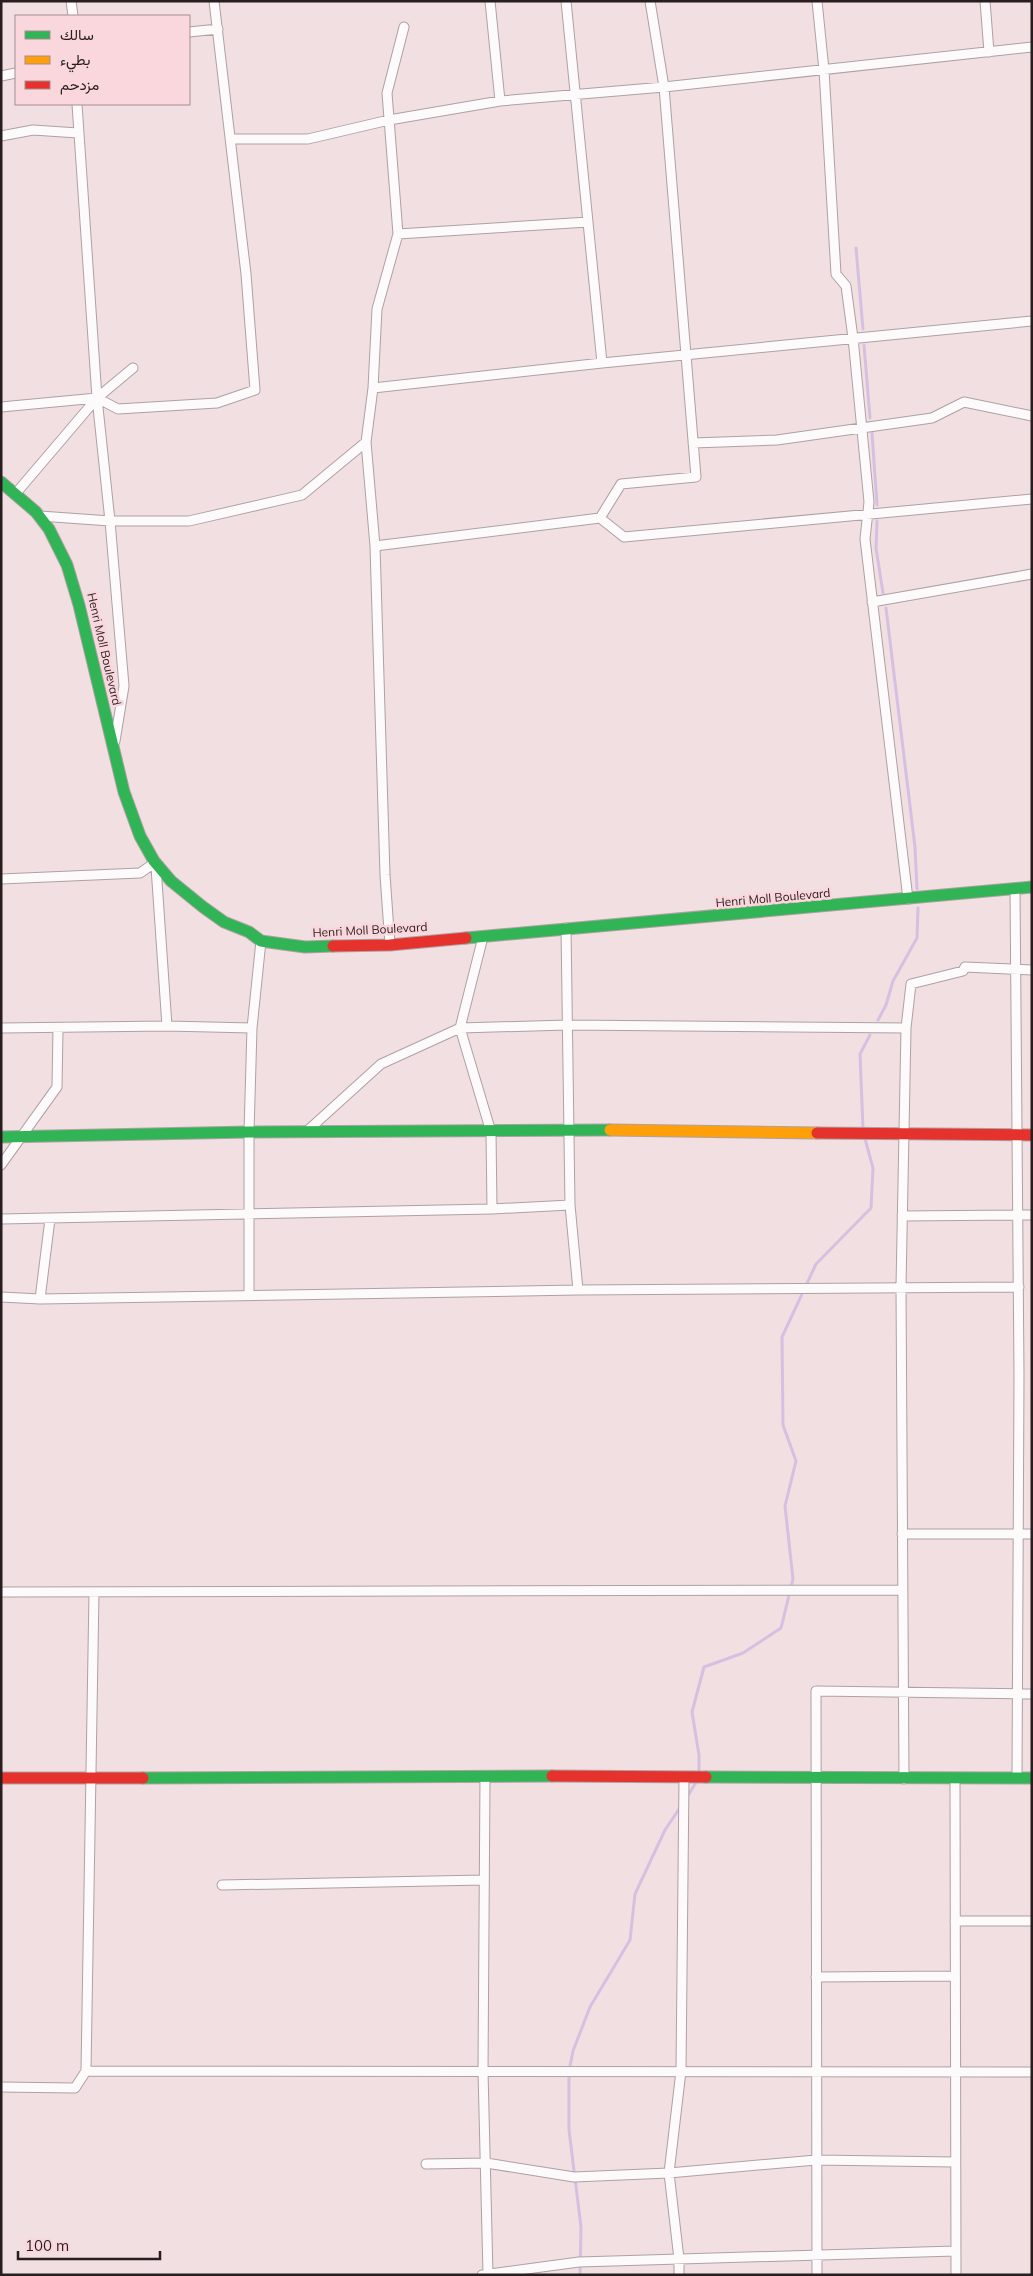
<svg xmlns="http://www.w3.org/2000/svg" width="1033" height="2276" font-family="Mulish,Vazirmatn,sans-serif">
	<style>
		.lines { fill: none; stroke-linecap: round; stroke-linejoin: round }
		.stream { stroke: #d6c0e1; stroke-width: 3 }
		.street-casing { stroke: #aea1a3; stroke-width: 11 }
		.fast-casing { stroke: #aea1a3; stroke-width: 13 }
		.slow-casing { stroke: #aea1a3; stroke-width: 13 }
		.jam-casing { stroke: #aea1a3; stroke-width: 13 }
		.street { stroke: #fdfafb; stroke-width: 9 }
		.fast { stroke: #30b455; stroke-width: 11 }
		.slow { stroke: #ff9f0a; stroke-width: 11 }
		.jam { stroke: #e5322d; stroke-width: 11 }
		.labels { text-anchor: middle; stroke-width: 5; stroke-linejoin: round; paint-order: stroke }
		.street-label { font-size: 12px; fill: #291d1f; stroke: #f9d7dc }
	</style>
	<rect width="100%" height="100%" fill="#f1dfe2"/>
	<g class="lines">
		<path class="stream" d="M856,248l7,81
			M864,345l6,73
			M872,433l5,72
			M877,521l-1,27 7,45
			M886,608l29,239 2,42
			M878,1020l8,-15 7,-24 24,-43 1,-30
			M863,1129l-3,-75 10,-19
			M699,1773v-18l-7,-43 12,-45 39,-14 38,-25 12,-49 -8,-73 11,-45 -13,-36 -1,-88 34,-73 55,-56 2,-40 -9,-33
			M687,1797l10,-16
			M580,2275l1,-48 -12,-97v-59l4,-20 17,-44 40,-67 5,-46 30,-64 16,-24"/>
		<defs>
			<path id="street" d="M71,1l2,15
				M490,1l10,100
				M566,1l36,362
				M817,1l7,69 12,204 10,12 7,52 16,164 -4,37 43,360
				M985,1l4,51
				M189,32l29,-3
				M1,76l15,-3
				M77,104l20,294 13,123 14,165 -9,55
				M1,136l32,-6 45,3
				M231,139h77l81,-19 111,-19 164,-14 368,-40
				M398,234l190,-12
				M373,388l229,-25 430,-42
				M1,407l96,-9 36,-30
				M693,443l84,-3 155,-22 32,-16 68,14
				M17,492l80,-94 21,11 99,-6 38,-13 -9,-116 -32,-273
				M40,516l70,5h79l113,-26 64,-53
				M600,518l24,19 408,-38
				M375,546l225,-28 21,-34 75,-7 -32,-390 -14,-86
				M872,602l160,-28
				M156,867l11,159
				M1,879l139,-6 16,-11
				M1015,889l4,486 -2,403
				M566,928l4,277 8,85
				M483,937l-23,91 31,104 1,77
				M390,945l-5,-70 -10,-329 -9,-104 7,-54 4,-79 21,-75 -11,-141 17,-66
				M1,1028l166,-2 85,2
				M306,1132l75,-68 79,-36 107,-3 339,3
				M1,1165l56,-78 1,-58
				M902,1216l130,-1
				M1,1219l491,-10 78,-4
				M249,1295v-163l3,-104 9,-87
				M1,1297l39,2 538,-9 441,-3
				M40,1299l10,-80
				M902,1534h130
				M1,1592l901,-2
				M485,1777l-2,294 5,204
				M904,1779l-3,-492 5,-259 5,-44 52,-13 2,-4 67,3
				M955,1779l1,496
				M222,1885l262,-5
				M955,1921h77
				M816,1977l139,-1
				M86,2071l946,1
				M1,2087l74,1 11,-17 8,-479
				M426,2164l60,-1 88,14 95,-4 147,-13 139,2
				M482,2275l97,-13 376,-11
				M679,2275v-16l-10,-86 12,-102 3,-293
				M817,2275l-1,-584 216,3"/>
			<path id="fast" d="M1,482l35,30 13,17 18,36 12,40 45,187 16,44 14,25 17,20 32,26 21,15 25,10 12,9 44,6 28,-1
				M466,938l566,-51
				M1,1137l248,-5 361,-2
				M706,1777l326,1
				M143,1778l409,-2"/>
			<path id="slow" d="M610,1130l207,3"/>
			<path id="jam" d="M333,946l57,-1 76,-7
				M817,1133l215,2
				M552,1776l154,1
				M1,1778h142"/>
		</defs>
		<use href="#street" class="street-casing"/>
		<use href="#fast" class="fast-casing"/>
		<use href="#slow" class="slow-casing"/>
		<use href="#jam" class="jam-casing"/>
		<use href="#street" class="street"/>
		<use href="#fast" class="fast"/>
		<use href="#slow" class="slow"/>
		<use href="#jam" class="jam"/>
	</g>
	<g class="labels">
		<g class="street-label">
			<text transform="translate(104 649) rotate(77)" y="4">Henri Moll Boulevard</text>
			<text transform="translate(773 898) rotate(-5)" y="4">Henri Moll Boulevard</text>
			<text transform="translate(370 930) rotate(-3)" y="4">Henri Moll Boulevard</text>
		</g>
	</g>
	<rect width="1033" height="2276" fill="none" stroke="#291d1f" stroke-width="5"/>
	<rect x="15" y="15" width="175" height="90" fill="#f9d7dc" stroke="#a68d90"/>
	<rect x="25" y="31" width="25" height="8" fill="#30b455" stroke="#a68d90"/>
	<text x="60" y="40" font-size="15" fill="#291d1f">سالك</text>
	<rect x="25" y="56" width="25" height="8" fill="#ff9f0a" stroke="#a68d90"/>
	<text x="60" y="65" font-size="15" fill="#291d1f">بطيء</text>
	<rect x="25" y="81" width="25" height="8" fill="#e5322d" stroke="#a68d90"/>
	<text x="60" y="90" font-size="15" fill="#291d1f">مزدحم</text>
	<path d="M18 2251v8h142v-8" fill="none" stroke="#291d1f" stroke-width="2.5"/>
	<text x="25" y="2251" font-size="15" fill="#291d1f" stroke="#f9d7dc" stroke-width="4" paint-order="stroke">100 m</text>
</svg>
